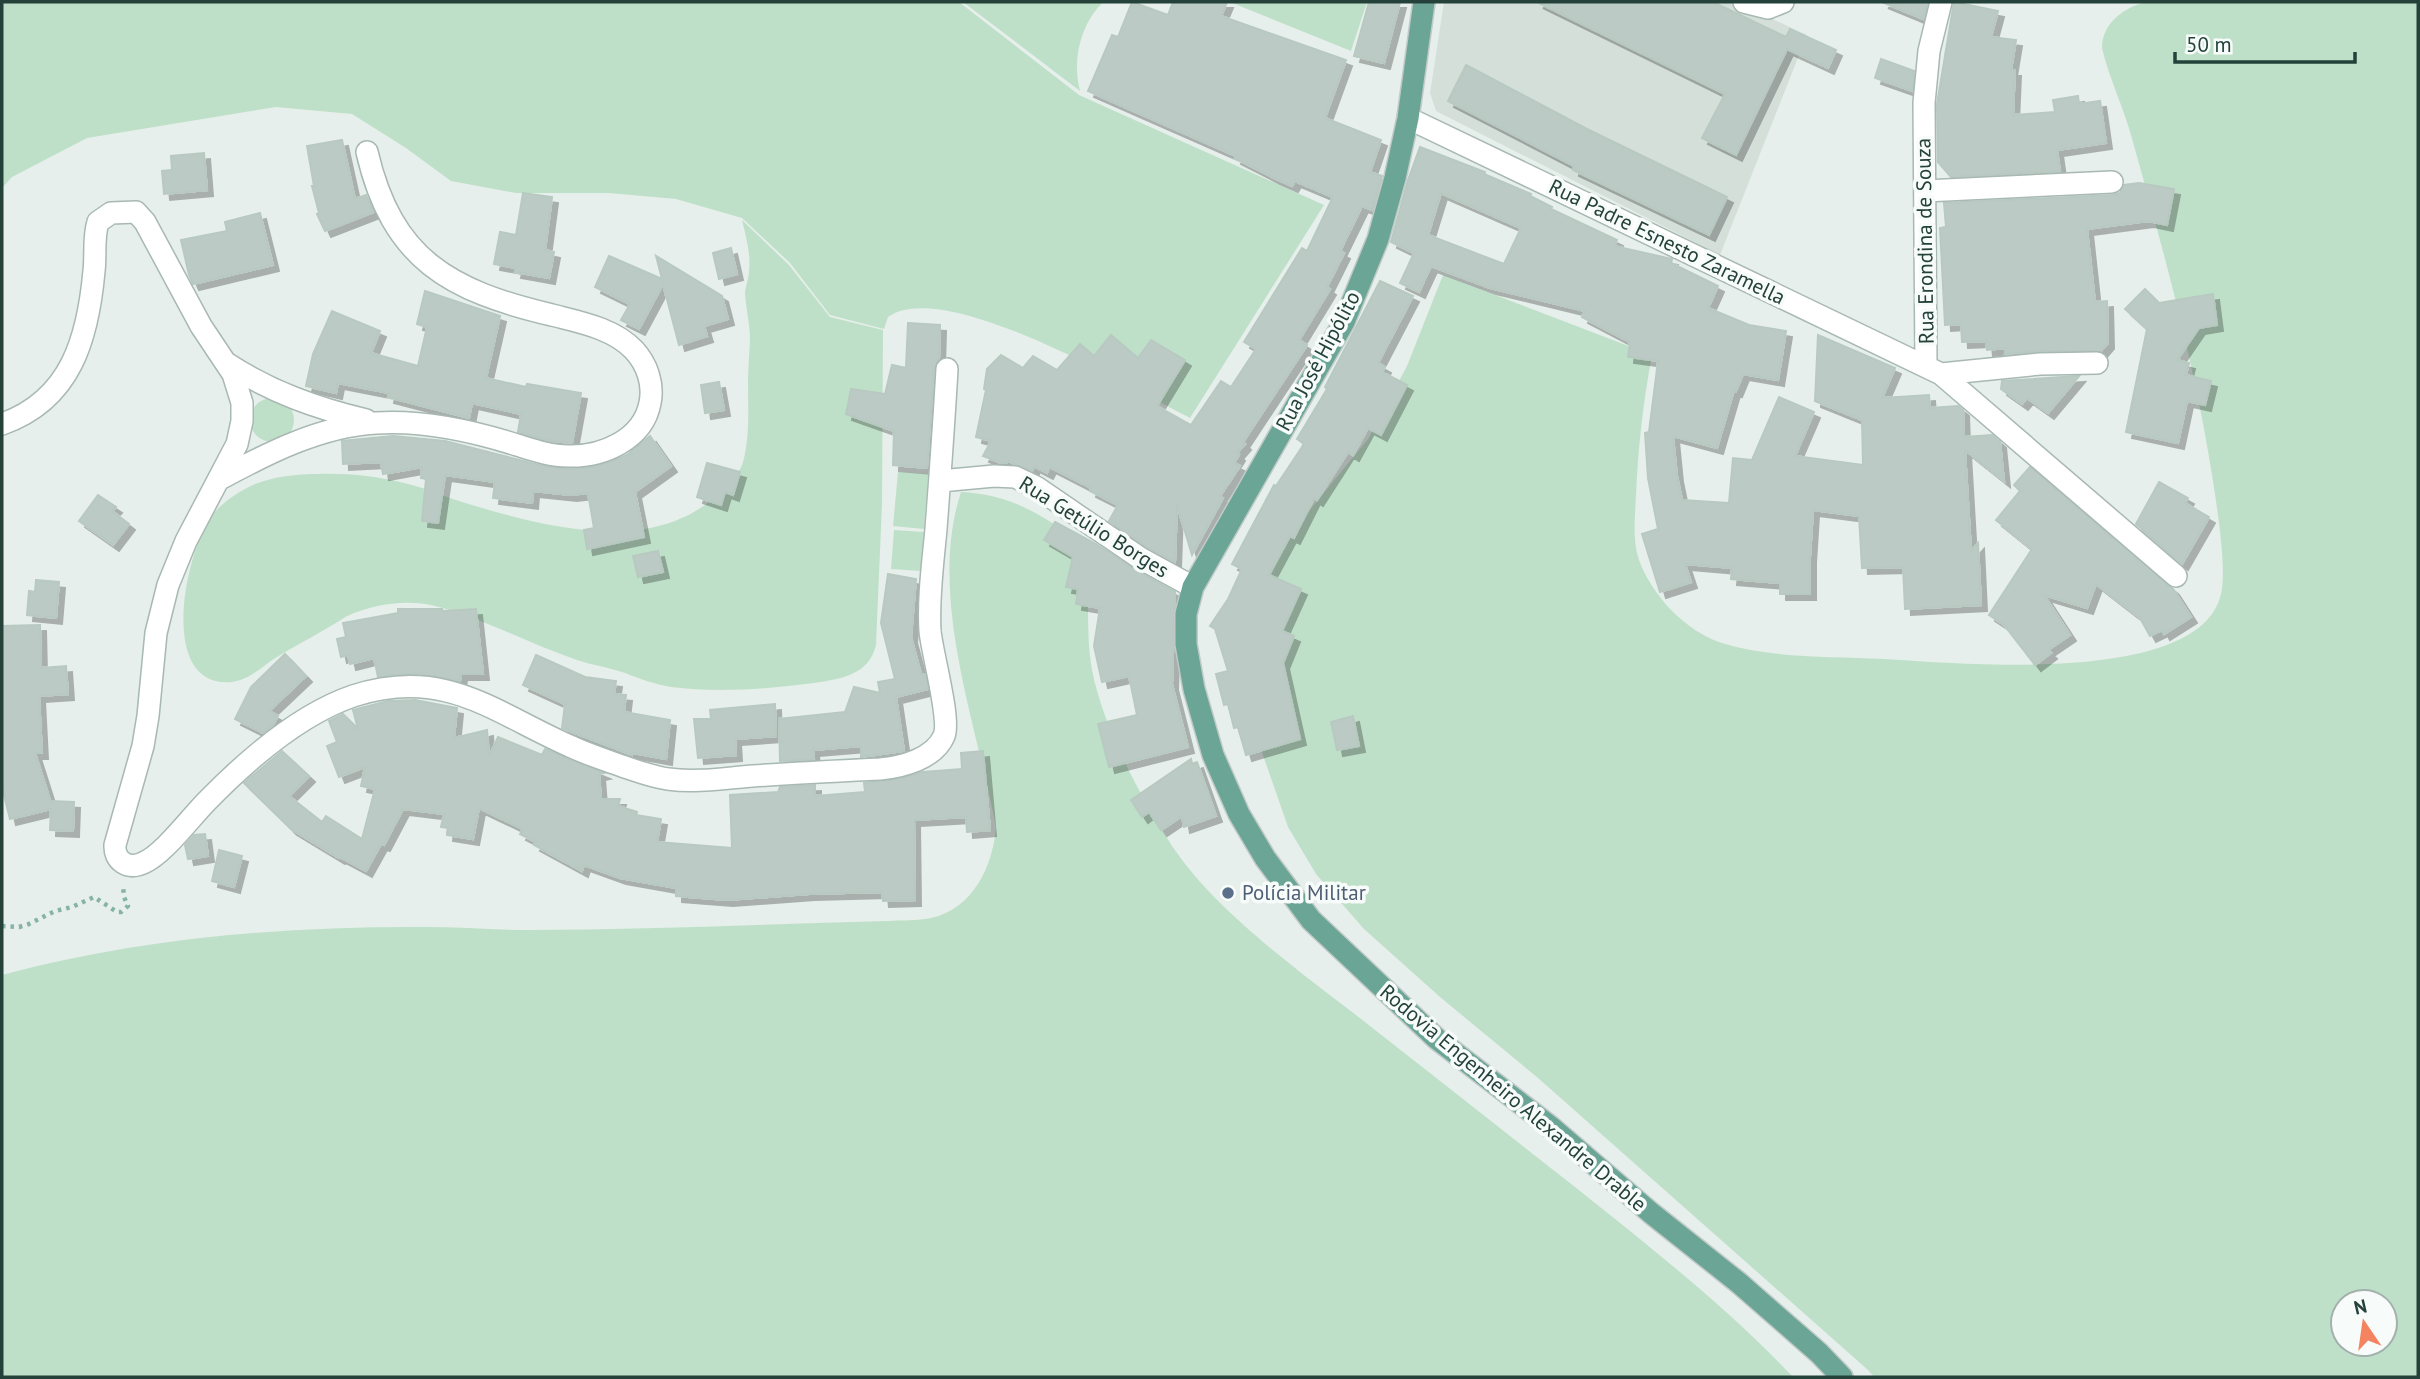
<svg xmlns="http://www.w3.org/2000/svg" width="2420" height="1379" font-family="'PT Sans',sans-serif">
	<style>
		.built { fill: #d4dfda }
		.green { fill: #bfe0c8; fill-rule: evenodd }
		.building { fill: #bbcac4; stroke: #b8c9c2; stroke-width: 2; fill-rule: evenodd; filter: url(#shadow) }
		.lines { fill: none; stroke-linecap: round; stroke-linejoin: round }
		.minor-casing { stroke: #a8b8b2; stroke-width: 24 }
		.major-casing { stroke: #c2cac8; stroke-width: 24 }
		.path { stroke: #86b3a5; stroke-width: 4.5; stroke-dasharray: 3.5 5; stroke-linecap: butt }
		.minor { stroke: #fff; stroke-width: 21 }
		.major { stroke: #6aa596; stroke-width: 21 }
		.service-dot { fill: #5c6f8a; stroke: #f7fbf9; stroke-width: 2.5 }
		.labels { text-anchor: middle; stroke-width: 7; stroke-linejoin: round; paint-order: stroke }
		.street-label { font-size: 21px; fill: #24423a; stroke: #f7fbf9 }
		.service-label { font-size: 21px; fill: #4e5e75; stroke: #f7fbf9; text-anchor: start }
	</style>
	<defs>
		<filter id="shadow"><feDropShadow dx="6" dy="6" stdDeviation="0" flood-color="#0004"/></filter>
	</defs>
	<rect width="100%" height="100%" fill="#e6efeb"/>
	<path class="built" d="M1444,2h292l71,33 -87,220 -284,-144 -6,-18z"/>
	<path class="green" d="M2,2h957l120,93 245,110 -134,213c-57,-29 -246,-142 -302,-101l-4,12 -54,-14 -40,-52 -48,-45 -66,-19 -67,-6h-93l-65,-12 -45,-33 -54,-34 -76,-7 -189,31 -75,39 -10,11z
		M963,2h140c-23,23 -31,58 -23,89z
		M1230,2h137l-16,49z
		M2148,2h270v1375h-544l-6,-7 -330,-292 -98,-81 -76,-68 -48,-55 -28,-47 -39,-112 17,-140 38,-58 64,-78 39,-73 36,-91 209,80c-9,48 -14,93 -16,141 -1,19 -3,39 1,57 4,16 13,31 23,44 14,19 39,39 62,46 52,16 108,13 162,16 71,4 316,28 337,-65 6,-26 -4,-86 -8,-113 -18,-117 -50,-232 -82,-346 -8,-29 -22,-57 -29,-87 0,-25 23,-42 46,-46zM2343,1302h42v42h-42z
		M742,220l47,45 41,52 53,13 -1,174 -6,141c-7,30 -35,34 -62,38 -46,6 -97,10 -143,4 -17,-3 -31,-8 -46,-14 -17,-6 -34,-8 -51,-14 -47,-16 -91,-41 -139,-53 -29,-7 -61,-2 -88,10 -23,15 -47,27 -70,41 -15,9 -27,23 -45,25 -76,7 -47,-132 -19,-168 8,-10 21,-19 32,-25 21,-12 49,-15 73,-15 29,-1 58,2 86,9 19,4 37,12 55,18 75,23 183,55 251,0 13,-11 28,-22 33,-39 7,-25 5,-55 5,-81 0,-16 2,-31 2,-46 -1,-14 -4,-27 -5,-41 0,-7 4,-15 4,-23 2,-17 -3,-34 -7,-51z
		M250 420a22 22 0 1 1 44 0a22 22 0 1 1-44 0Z
		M898,472l30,2 -4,55 -31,-3z
		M961,492c44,2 73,18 108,42 6,19 18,47 19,66 0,24 0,46 4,70 11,56 45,120 75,168 44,72 137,136 203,188 68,53 136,107 205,161 75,60 152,120 218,190h-1791v-402c137,-37 283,-49 425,-48 33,0 67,3 101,3 120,0 240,-6 360,-9 14,-1 29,0 43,-3 42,-9 62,-52 65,-91 -19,-103 -69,-231 -35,-335z
		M894,530l30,2 -3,39 -30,-2z"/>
	<path class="building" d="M1132,2l36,13 5,-13h54l-6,14 125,44 -21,58 56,22 -11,32 12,4 -10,34 -10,-4 -22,45 4,2 -17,34 3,2 -31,51 8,5 -64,97 2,2 -8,9 2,2 -5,8 6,3 -20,30 3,2 -31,57 -15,-50 -2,57 -28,-15 -38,-26 9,-16 -28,-14 1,-3 -41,-21 -3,6 -13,-7 -2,5 -24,-10 -1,2h-6l-18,-7 8,-15 -15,-4 10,-47 -2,-1 3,-20 14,-14 22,13 10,-12 24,14 23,-26 14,12 17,-21 27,23 13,-18 34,20 -28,46 34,19 30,-44 10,6 25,-38 -12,-7 58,-94 5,3 26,-54 -38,-16 -3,5 -18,-8 -39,-20 1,-2 -148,-65 24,-56 6,2z
		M1369,2h31l-16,61 -30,-7z
		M1537,2h176l73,35 4,-8 46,21 -8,18 -41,-19 -51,106 -34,-17 23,-44z
		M1882,2h46l-5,17z
		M1954,2l44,9 -7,26 25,3 -5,30h4l-2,45 42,-3 -2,-12 25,-4 1,8 21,-3 6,42 -49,7 3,21 -109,6 -13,-15 -1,-58z
		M1881,59l33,12 -2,20 -37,-13z
		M1466,65l121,64 140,68 -18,38 -136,-65 1,-4 -126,-65z
		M342,140l13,59 11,-4 8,17 -49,19 -8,-17 2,-1 -7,-27h2l-7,-40z
		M1420,147l65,25 -1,2 47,20 -1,2 22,11 -1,2 66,31 -3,6 58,13 -1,4 47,23 -10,22 41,17 37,6 -8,49 -35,-6 -7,17 -2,-1 -17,58 -44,-12 4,40 5,24 47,3 4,-45 19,2 27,-63 35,15 -19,44 68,9 -1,-45 -47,-19 3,-66 77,33 -13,30 47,-3 1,13 28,-2 5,4 1,27 28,-2 8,7 4,39 -39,-31 6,101 7,-8 3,62 -76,4 -2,-42 -41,1 -3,-52 -46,-6 -3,47v37h-30v-11l-49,-4 1,-11 -47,-4 6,18 -31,10 -18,-58 16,-5 -10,-51 -3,-45 4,-1 9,-71 -30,-4 2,-15 -48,-25 3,-6 -95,-23 -59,-22 -12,26 -19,-9 14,-30 -23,-11 17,-62zM1441,193l80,35 -17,36 -76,-29z
		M204,153l3,37 -43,4 -2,-23 10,-1 -1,-14z
		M2139,183l35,6 -7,36 -19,-4 -61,8 8,73 12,-1 1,42 -7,8h-61l-35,3 1,-6 -19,2 -1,-9 -24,1 -1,-18 -16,1 -5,-97 6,-1 -2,-24 169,-8 7,-2 4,-8z
		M523,193l29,4 -7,53 9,2 -5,26 -34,-6 1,-4 -22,-4 6,-32 16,3z
		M260,213l13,52 -80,19 -4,-9 -8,-35 46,-9 -2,-9z
		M731,248l6,26 -18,5 -6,-26z
		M609,256l53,23 -6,-23 66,40 6,23 -24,7 3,10 -28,9 -16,-61 -24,45 -18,-9 9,-16 -35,-17z
		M1380,281l33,15 -35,67 7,4 -3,5 25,13 -26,50 -13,-7 -15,27 -5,-3 -31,48 -3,-2 -20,40 -4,-2 -21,39 32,14 -19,42 12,5 -11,27 17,76 -54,16 -8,-28 -4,1 -6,-24 -4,1 -8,-31 12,-3 -13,-42 -5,-3 18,-27 14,-30 -10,-5 42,-79 2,1 28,-42 -7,-5 30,-50 -2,-2z
		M2145,289l14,14 54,-9 4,31 -18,3 -22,32 12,3 -3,12 25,6 -6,24 -18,-4 -9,42 -52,-11 21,-103 -22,-20z
		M425,291l75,25 -14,62 40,9 1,-3 54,9 -9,50 -21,-2 -33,-9 3,-18 -49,-11 -3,15 -81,-21 1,-4 -51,-10 -2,10 -30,-7 7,-32 19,-43 48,20 -9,22 47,13 9,-39 -10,-3z
		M908,323l32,2 -1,34 -5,9 -7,100 -34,-3 1,-34 -48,-17 5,-25 34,5 7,-29 14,3z
		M2079,376l-31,37 -21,-15 -5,6 -21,-15 1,-8z
		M719,382l5,28 -19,3 -4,-28z
		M393,436l52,5 94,24 28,4 29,-3 16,-5 15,-6 23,-19 21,30 -36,26 9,45 -57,12 -3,-19 10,-2 -6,-35 -17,2 -38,-4 -1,12 -39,-5 2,-16 -50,-7 -7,48 -16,-2 4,-42 -5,-1 1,-11 -39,7 -2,-12 -38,2 -1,-23z
		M707,463l33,9 -7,23 -8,-3 -4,13 -24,-8z
		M2030,467l143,122 18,28 -27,17 -2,-4 -12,6 -10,-18 -44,-34 -9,24 -43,-13 26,40 -22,15 3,3 -16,12 -31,-40 -15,-10 43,-66 -36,-29 24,-29 -6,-6z
		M2159,482l29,16 -3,5 24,14 -27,47 -46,-40z
		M98,495l18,12 -4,4 17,13 -16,21 -34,-24z
		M1055,522l41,22 38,25 41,23 -3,92 16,63 -79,20 -11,-43 39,-9 -8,-39 -27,6 -8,-36 6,-38 -24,-4 2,-15 -12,-2 7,-30 -29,-17z
		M658,551l5,21 -25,5 -5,-21z
		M888,574l28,5 -5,58 10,37h4l3,15 -32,8 8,54 -43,6v-11l-48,4 1,9 -34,2 -1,-42 66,-7 9,-25 26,6 -2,-11 17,-3 -14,-56z
		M36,580l23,2 -3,36 -29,-3 2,-24 6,1z
		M398,609h44v2l34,-2 7,65h-22l-1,7 -43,-8 -39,4 -4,-19 -24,6 -2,-9 -7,2 -4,-18 9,-2 -3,-14 55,-10z
		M40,625l1,43 25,-2 2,28 -29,2 3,57h-7l16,50v-2l23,1 -1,29 -23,-1 1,-21 -41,10 -8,-32v-161z
		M285,654l21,22 -37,35 9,5 -5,9 -10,8 -28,-14 16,-32z
		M536,655l49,22 31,4 -2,13 12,1 -2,17 46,8 -4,39 -33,-6 -1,2 -70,-27 3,-24 -42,-19z
		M415,700l42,8 -3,30 33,-8 2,27 9,-20 44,18 3,-6 59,24 -5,1 2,25h19l-2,7 19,6 -1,3 25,4 -4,23 75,6 -2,-53 48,-3 2,-5 35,-2v11l50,-4 -1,-9 36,-4 23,-7 39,-3 -1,-16 22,-2 7,79 -23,2 -1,-15 -52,3 1,80 -32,1 -1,-9 -73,2 -82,6 -51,-4v-8l-56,-10 -36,-13 -2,6 -48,-26 2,-3 -16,-8 3,-5 -44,-21 -6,31 -26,-4 1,-7 -7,-1 3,-13 -41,-5 -19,36 -3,-1 -15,27 -26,-14 -1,1 -48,-29 -47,-46 38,-32 27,25 -20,20 33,26 4,-6 36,23 13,-50 -14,-3 4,-19 -26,10 -12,-31 10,-4 -8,-21 14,-7 15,15 -5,-19 35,-9z
		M775,704l1,32 -41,3 1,16 -38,3 -4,-39h17l-1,-9z
		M1353,716l6,30 -22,4 -6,-28z
		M1191,759l1,5 5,-2 19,54 -32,11 -2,-11 -21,14 -12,-18 -7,5 -11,-17z
		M205,834l3,22 -20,3 -3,-14 9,-10z
		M219,850l23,6 -8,31 -22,-6z"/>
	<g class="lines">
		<defs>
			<path id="minor" d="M1744,2l24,6 15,-6
				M1408,118l533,256 235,202
				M1925,191l187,-9
				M228,364c43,28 88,44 138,56
				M1926,365l-2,-262 5,-52 12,-49
				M1941,374l99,-10 57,-1
				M2,424c69,-24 86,-86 92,-153 2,-16 -1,-33 4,-49l13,-9 25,-1 9,10 56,104 32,48 9,29v18l-5,23 -51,97 -18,44 -12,48 -8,83 -5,30 -28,99c-1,16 13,25 28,18 20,-8 48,-46 64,-62 40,-41 91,-86 146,-105 93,-30 141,17 219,51 17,8 34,13 50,19 15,5 31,11 46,13 28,4 57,-1 85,-3 42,-3 85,-5 127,-7 22,-2 54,-10 64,-33 7,-16 -12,-83 -14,-105 -2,-34 3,-69 6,-102 4,-53 8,-107 11,-160
				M218,480c48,-26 102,-54 158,-57 46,-3 97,8 141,22 16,5 33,11 51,11 34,1 75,-16 82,-53 4,-19 -3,-39 -16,-53 -21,-22 -55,-28 -82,-35 -102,-24 -160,-55 -185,-163
				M940,481l54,-5 21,1 21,10 104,71 53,29"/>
			<path id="major" d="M1424,2l-16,116 -13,60 -17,61 -34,83 -151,265 -7,27v30l8,45 19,66 26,59 26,44 46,62 126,119 114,88 100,86 88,70 80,70 23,24"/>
		</defs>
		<use href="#minor" class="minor-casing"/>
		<use href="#major" class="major-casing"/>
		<path class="path" d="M2,926l17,1 10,-3 26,-13 17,-4 22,-10 23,15h4l7,-6 -4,-9 -1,-12"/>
		<use href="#minor" class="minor"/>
		<use href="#major" class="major"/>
	</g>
	<circle class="service-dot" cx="1228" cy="893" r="7"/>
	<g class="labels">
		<g class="street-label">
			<text transform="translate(1925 241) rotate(-91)" y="7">Rua Erondina de Souza</text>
			<text transform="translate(1667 242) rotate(26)" y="7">Rua Padre Esnesto Zaramella</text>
			<text transform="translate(1318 361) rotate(-62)" y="7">Rua José Hipólito</text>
			<text transform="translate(1094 527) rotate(32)" y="7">Rua Getúlio Borges</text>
			<text transform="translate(1513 1098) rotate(40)" y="7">Rodovia Engenheiro Alexandre Drable</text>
		</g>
		<g class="service-label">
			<text x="1242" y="900">Polícia Militar</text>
		</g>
	</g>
	<rect width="2420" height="1379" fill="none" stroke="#24423a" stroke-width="7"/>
	<g transform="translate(2364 1323) rotate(347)"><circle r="33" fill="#f7fbf9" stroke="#a3b1ad" stroke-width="2"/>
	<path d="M0-5L12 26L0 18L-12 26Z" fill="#f4845f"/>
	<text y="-10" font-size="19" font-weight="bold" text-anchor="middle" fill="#24423a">N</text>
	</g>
	<path d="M2175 52v10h180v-10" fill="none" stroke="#24423a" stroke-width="3.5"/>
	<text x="2186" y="52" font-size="21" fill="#24423a" stroke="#f7fbf9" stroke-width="5" paint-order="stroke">50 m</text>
</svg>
